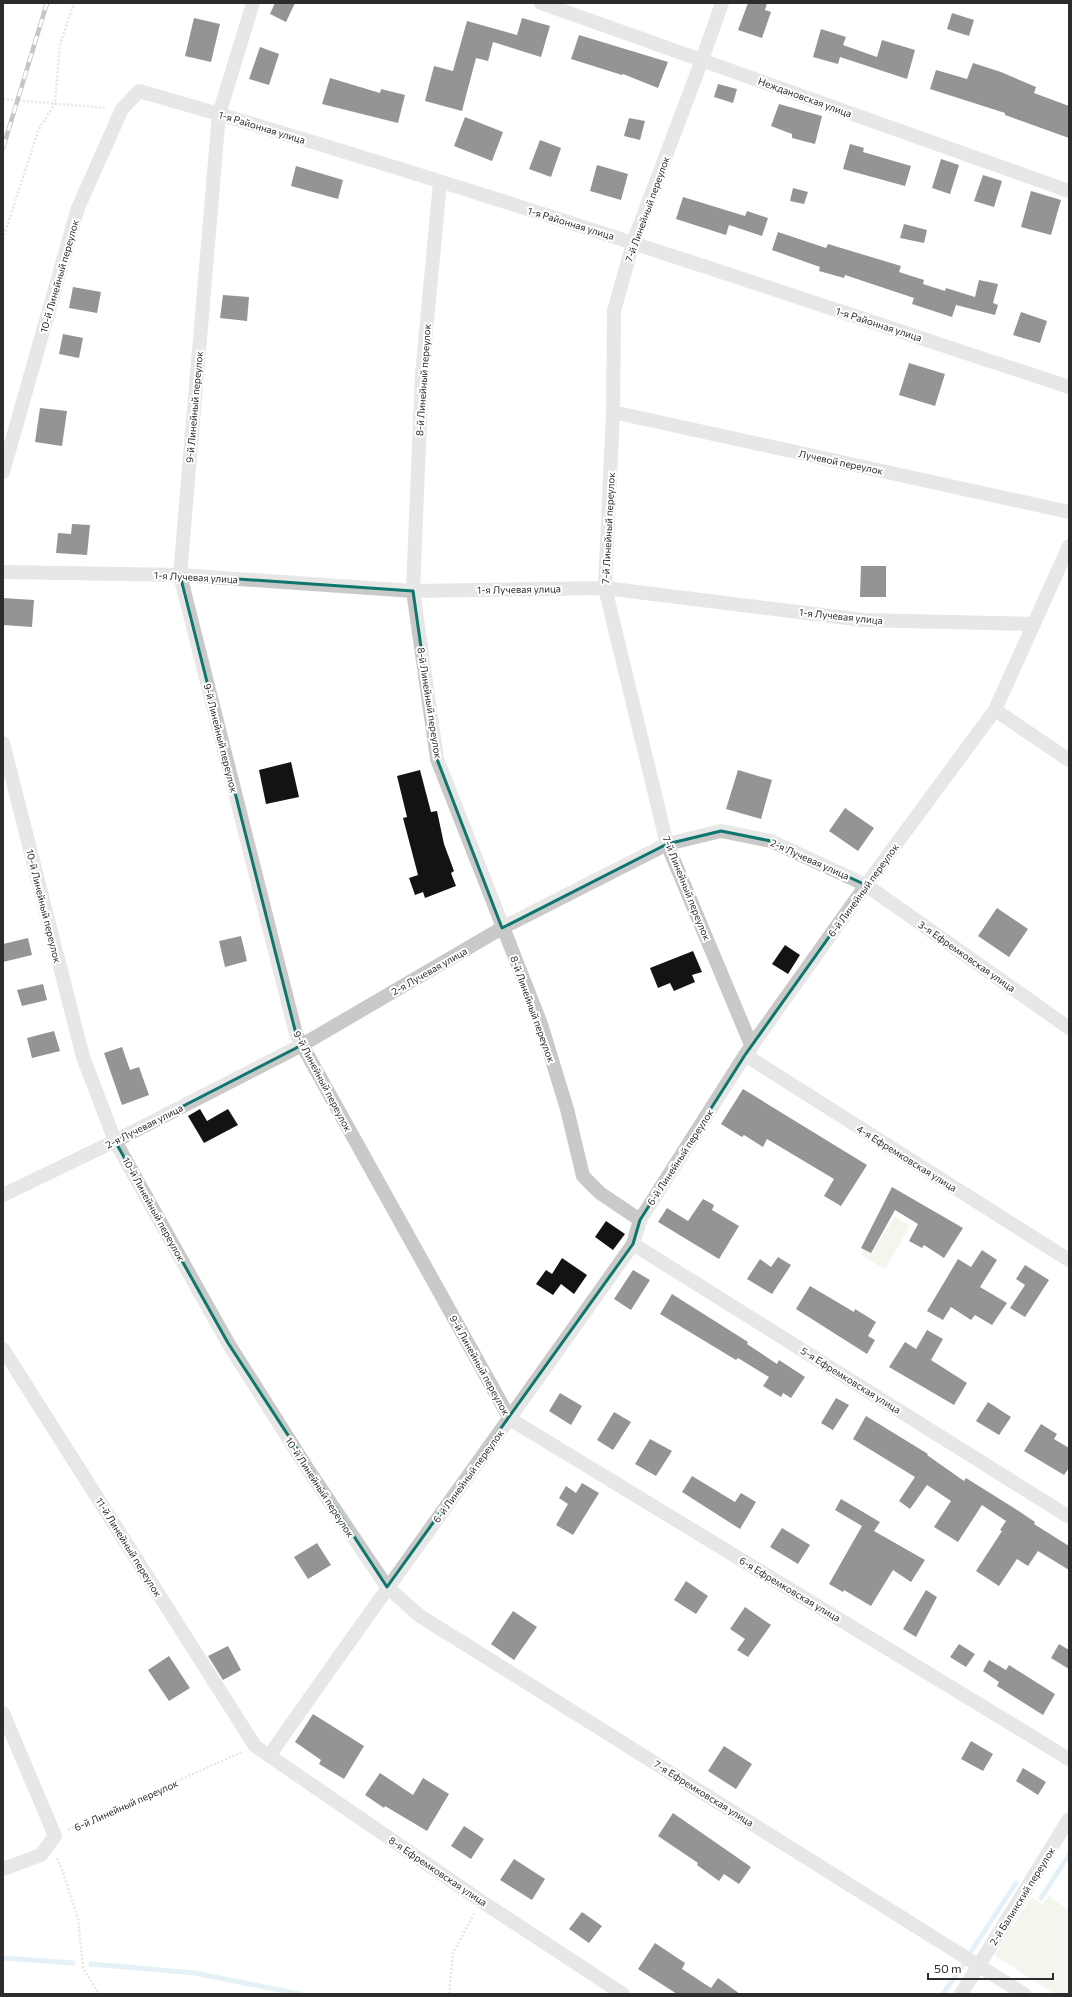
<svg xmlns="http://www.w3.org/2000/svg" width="1072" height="1997" font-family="Commissioner,sans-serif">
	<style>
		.green { fill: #e3ebd8 }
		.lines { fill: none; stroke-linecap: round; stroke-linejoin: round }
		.stream { stroke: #c3dfec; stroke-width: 5 }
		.building { fill: #131313 }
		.path { stroke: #c9c9c9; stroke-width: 2.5; stroke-dasharray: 2 2; stroke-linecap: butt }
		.street { stroke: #c9c9c9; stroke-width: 14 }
		.rail-casing { stroke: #818181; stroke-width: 4.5 }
		.rail { stroke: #fff; stroke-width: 3; stroke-dasharray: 9; stroke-linecap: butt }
		.marked { fill: none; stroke: #0f766e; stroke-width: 3; stroke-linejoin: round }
		.labels { text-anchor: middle; stroke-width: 4; stroke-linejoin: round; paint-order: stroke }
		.street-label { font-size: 10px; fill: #2c2c2c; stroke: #fff }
	</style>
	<rect width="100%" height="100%" fill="#fff"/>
	<path class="green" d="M895,1216l15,10 -25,43 -24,-14 10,-16 7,4z
		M1048,1896l21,14v84h-14l-61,-39 37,-58 11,7z"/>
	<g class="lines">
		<path class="stream" d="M1041,1898l28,-43
			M972,1950l44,-67
			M3,1958l70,5
			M91,1964l104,9 105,21
			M943,1994l22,-32"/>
	</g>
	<path class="building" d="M275,3h20l-9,19 -16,-8z
		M748,3h19l-2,7 6,2 -9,26 -24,-8z
		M952,13l22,7 -5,16 -22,-7z
		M194,18l26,6 -9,38 -26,-6z
		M522,18l28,8 -9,31 -48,-15 -5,19 -12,-3 -14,53 -37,-10 9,-35 19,5 14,-50 50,14z
		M821,29l25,8 -3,8 34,12 5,-17 33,10 -8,29 -67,-22 -2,7 -25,-7z
		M579,35l89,27 -10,26 -35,-14 -1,1 -51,-16z
		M260,47l19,7 -10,31 -20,-6z
		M973,63l28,9 35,15 -2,6 35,13v32l-64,-23v-2l-75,-24 6,-19 31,9z
		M330,78l50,15 1,-4 24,6 -7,28 -76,-19z
		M718,84l19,5 -4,14 -19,-6z
		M779,104l43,12 -7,28 -23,-6v-4l-21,-8z
		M465,117l38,15 -11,29 -38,-15z
		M629,118l16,3 -5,19 -16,-4z
		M540,140l21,8 -10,29 -22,-8z
		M850,144l14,4 -1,4 48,14 -6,20 -62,-17z
		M941,159l18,6 -9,29 -18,-6z
		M597,165l31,9 -7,26 -31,-9z
		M296,166l47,14 -5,19 -47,-13z
		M983,175l19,6 -8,26 -20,-6z
		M793,188l15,4 -4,12 -14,-3z
		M1031,191l30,9 -10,35 -30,-8z
		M683,197l62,19 2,-5 21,7 -6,18 -33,-11 -3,10 -50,-16z
		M904,224l23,6 -3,13 -24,-5z
		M778,232l48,16 2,-4 73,22 -2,6 25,8 -1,4 22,7 1,-3 29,9 4,-17 19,4 -5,19 5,2 -3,10 -39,-10 -4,12 -40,-13 2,-6 -69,-23 -1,3 -25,-7 1,-4 -48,-17z
		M73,287l28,5 -4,21 -28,-5z
		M223,295l26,2 -2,24 -27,-3z
		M1021,312l26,9 -7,22 -27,-8z
		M63,334l20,4 -4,20 -20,-4z
		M909,363l36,11 -10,32 -36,-11z
		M40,408l27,3 -5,35 -27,-4z
		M72,524l18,1 -3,30 -31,-2 2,-20 13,1z
		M861,566h25v31h-26z
		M3,598l31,2 -2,27 -29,-2z
		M291,762l8,35 -33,7 -7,-34z
		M420,770l11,42 6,-1 7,33 10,27 -3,2 5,13 -31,12 -2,-6 -8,3 -6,-17 9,-3 -15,-57 4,-1 -10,-41z
		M738,770l34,10 -11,39 -35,-10z
		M845,808l29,20 -16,23 -29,-20z
		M997,908l31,21 -19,28 -31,-21z
		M241,936l6,25 -22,6 -6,-26z
		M28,938l4,17 -29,7v-18z
		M785,945l15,10 -12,19 -16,-10z
		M693,951l9,21 -10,3 3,7 -21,9 -4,-8 -12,5 -8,-20z
		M43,984l4,16 -25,6 -5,-16z
		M54,1031l6,20 -28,7 -5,-20z
		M122,1047l8,23 9,-3 10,28 -27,10 -18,-52z
		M743,1089l124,76 -26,41 -17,-10 10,-17 -67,-40 -4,8 -19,-12 -2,2 -21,-13z
		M200,1109l7,12 21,-12 10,16 -34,18 -16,-27z
		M892,1187l71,41 -19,30 -20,-13 -2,3 -13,-7 9,-17 -23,-14 -24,43 -10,-5z
		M703,1199l11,6 -2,5 27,16 -20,33 -61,-37 9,-14 21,13z
		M606,1221l19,13 -12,16 -18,-13z
		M982,1250l15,10 -17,27 27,16 -15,22 -17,-10 -4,5 -20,-13 -8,13 -16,-9 31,-52 13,8z
		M778,1257l13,8 -19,29 -25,-15 13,-20 11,8z
		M562,1258l25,17 -13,19 -13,-10 -8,11 -17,-11 10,-14 6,4z
		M1025,1265l24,15 -24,37 -15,-9 15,-23 -9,-6z
		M633,1270l17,10 -19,30 -17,-11z
		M810,1286l44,26 1,-3 21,13 -8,14 7,4 -8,14 -71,-45z
		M672,1294l76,48 -1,2 30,20 2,-4 26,17 -14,21 -8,-5 -2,4 -18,-11 6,-9 -31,-19 -2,2 -76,-46z
		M927,1330l16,9 -12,21 36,23 -13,22 -65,-38 16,-25 11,7z
		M560,1393l22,13 -11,19 -22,-14z
		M836,1398l13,7 -16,25 -12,-7z
		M988,1402l23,15 -12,18 -23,-14z
		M614,1412l17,10 -18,28 -16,-10z
		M866,1416l62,38 -1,1 37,26 2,-3 48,30 21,14 -1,2 35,22v24l-31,-19 -10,15 -11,-7 -18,27 -23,-15 26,-40 -2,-1 6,-9 -24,-16 -24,37 -24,-15 17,-26 -24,-16 -17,24 -11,-8 16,-24 -62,-38z
		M1041,1424l16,10 -3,5 15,9v20l-5,7 -40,-24z
		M650,1439l22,12 -16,25 -21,-12z
		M692,1476l43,26 6,-9 15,9 -16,27 -58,-37z
		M582,1483l17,10 -26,42 -17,-10 12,-21 -9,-6 7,-12 10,7z
		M841,1499l39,23 -6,9 51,29 -14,22 -18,-12 -22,36 -27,-16 -1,2 -14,-8 33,-58 -27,-16z
		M782,1528l28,17 -12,19 -28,-17z
		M317,1543l14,22 -23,14 -14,-22z
		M686,1581l22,15 -12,18 -22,-14z
		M926,1590l11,7 -21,40 -13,-8z
		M745,1607l26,18 -23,32 -11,-7 8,-11 -15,-10z
		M513,1611l24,16 -23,33 -23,-16z
		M959,1644l16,10 -9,13 -16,-10z
		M1059,1644l10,6v19l-18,-11z
		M228,1646l13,24 -18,10 -15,-24z
		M169,1656l21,32 -21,13 -21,-31z
		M989,1660l17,10 3,-5 46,29 -12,21 -46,-29 2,-4 -16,-11z
		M313,1714l51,32 -20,33 -25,-15 2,-4 -26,-18z
		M971,1741l22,13 -10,17 -22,-12z
		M724,1746l28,18 -16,25 -28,-18z
		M1023,1768l23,14 -8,13 -22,-14z
		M380,1773l33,22 10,-17 26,16 -22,37 -42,-25 -1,2 -19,-13z
		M673,1813l78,54 -12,17 -15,-10 -5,7 -22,-16 1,-2 -40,-27z
		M464,1826l20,13 -13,20 -20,-13z
		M514,1859l31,20 -13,21 -32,-20z
		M582,1912l20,14 -13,17 -20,-14z
		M655,1943l30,20 -3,6 29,19 7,-10 22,16h-63l-39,-25z"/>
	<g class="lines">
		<path class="path" d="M3,99l103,9
			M3,239l35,-108 17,-28 5,-59 14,-41
			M68,1830l174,-78
			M57,1858l6,14 15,47 5,49 16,26
			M449,1994l4,-41 21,-39"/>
		<path class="street" d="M253,3l-34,111 -39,461 116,459 214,385 559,340
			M541,3l528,188
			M722,3l-20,57 -69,183 -19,68 -1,101 -8,176 62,256 85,203
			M440,183l-18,191 -9,217 24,168 104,265 26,85 16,67 17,17 40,27
			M613,412l456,100
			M3,472l75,-264 44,-99 17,-18c313,89 621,194 930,296
			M3,572l177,3 233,16 192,-3 258,32 171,4
			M995,710l74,50
			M3,743l80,314 32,84 113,202 81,128 78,116 33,29 604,378
			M745,1055l324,205
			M3,1195l112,-54 187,-96 200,-117 165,-84 54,-13 50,10 95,44 203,143
			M633,1244l436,273
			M3,1349l252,397 226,155 142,93
			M3,1713l52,123 -14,19 -38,14
			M269,1756c120,-172 244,-341 364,-512l7,-24 105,-165 121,-170 129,-175 74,-164
			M961,1994l108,-175"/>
		<defs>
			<path id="rail" d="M3,148l44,-145"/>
		</defs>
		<use href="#rail" class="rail-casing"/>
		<use href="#rail" class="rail"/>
	</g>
	<path d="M0 0H1072V1997H0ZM180,575l233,16 24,168 65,169 165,-84 54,-13 50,10 95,44 -121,170 -105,165 -7,24 -246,343 -159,-244 -113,-202 187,-96 -6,-11z" fill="#fff" fill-opacity=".55" fill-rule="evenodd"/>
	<path class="marked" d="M180,575l233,16 24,168 65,169 165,-84 54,-13 50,10 95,44 -121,170 -105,165 -7,24 -246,343 -159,-244 -113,-202 187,-96 -6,-11z"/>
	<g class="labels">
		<g class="street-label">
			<text transform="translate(805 97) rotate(20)" y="4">Неждановская улица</text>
			<text transform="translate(262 127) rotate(17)" y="4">1-я Районная улица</text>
			<text transform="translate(647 209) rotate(-70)" y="4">7-й Линейный переулок</text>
			<text transform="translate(571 223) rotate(17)" y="4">1-я Районная улица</text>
			<text transform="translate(59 276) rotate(-74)" y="4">10-й Линейный переулок</text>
			<text transform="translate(879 324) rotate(18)" y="4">1-я Районная улица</text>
			<text transform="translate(423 380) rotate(-86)" y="4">8-й Линейный переулок</text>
			<text transform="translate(194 407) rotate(-85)" y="4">9-й Линейный переулок</text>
			<text transform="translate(841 462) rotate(12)" y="4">Лучевой переулок</text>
			<text transform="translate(608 528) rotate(-87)" y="4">7-й Линейный переулок</text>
			<text transform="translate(196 577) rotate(3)" y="4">1-я Лучевая улица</text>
			<text transform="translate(519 589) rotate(-1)" y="4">1-я Лучевая улица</text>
			<text transform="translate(841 616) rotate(6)" y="4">1-я Лучевая улица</text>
			<text transform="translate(430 703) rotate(81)" y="4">8-й Линейный переулок</text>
			<text transform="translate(221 738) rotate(76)" y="4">9-й Линейный переулок</text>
			<text transform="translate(810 859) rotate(24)" y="4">2-я Лучевая улица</text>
			<text transform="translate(687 888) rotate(68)" y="4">7-й Линейный переулок</text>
			<text transform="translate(863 890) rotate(-54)" y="4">6-й Линейный переулок</text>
			<text transform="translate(44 906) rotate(76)" y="4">10-й Линейный переулок</text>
			<text transform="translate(967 956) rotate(35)" y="4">3-я Ефремковская улица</text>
			<text transform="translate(429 971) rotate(-30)" y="4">2-я Лучевая улица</text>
			<text transform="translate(533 1009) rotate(70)" y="4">8-й Линейный переулок</text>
			<text transform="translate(323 1081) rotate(62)" y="4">9-й Линейный переулок</text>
			<text transform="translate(144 1126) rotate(-27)" y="4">2-я Лучевая улица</text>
			<text transform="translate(680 1157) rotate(-57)" y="4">6-й Линейный переулок</text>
			<text transform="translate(907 1158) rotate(32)" y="4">4-я Ефремковская улица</text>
			<text transform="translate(154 1209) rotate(61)" y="4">10-й Линейный переулок</text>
			<text transform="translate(480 1365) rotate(61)" y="4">9-й Линейный переулок</text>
			<text transform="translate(851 1380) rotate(32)" y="4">5-я Ефремковская улица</text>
			<text transform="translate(468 1476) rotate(-54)" y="4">6-й Линейный переулок</text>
			<text transform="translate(320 1487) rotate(57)" y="4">10-й Линейный переулок</text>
			<text transform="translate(129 1547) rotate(58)" y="4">11-й Линейный переулок</text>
			<text transform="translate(790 1589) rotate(31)" y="4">6-я Ефремковская улица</text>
			<text transform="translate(704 1793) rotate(32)" y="4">7-я Ефремковская улица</text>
			<text transform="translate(126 1805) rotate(-24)" y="4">6-й Линейный переулок</text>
			<text transform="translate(438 1871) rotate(34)" y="4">8-я Ефремковская улица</text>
			<text transform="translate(1022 1896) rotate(-58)" y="4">2-й Балинский переулок</text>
		</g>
	</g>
	<rect width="1072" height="1997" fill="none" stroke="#2c2c2c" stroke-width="8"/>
	<path d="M928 1973v6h125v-6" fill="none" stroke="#2c2c2c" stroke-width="2"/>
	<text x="934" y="1973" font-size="12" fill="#2c2c2c" stroke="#ffffff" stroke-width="3" paint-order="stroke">50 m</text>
</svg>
